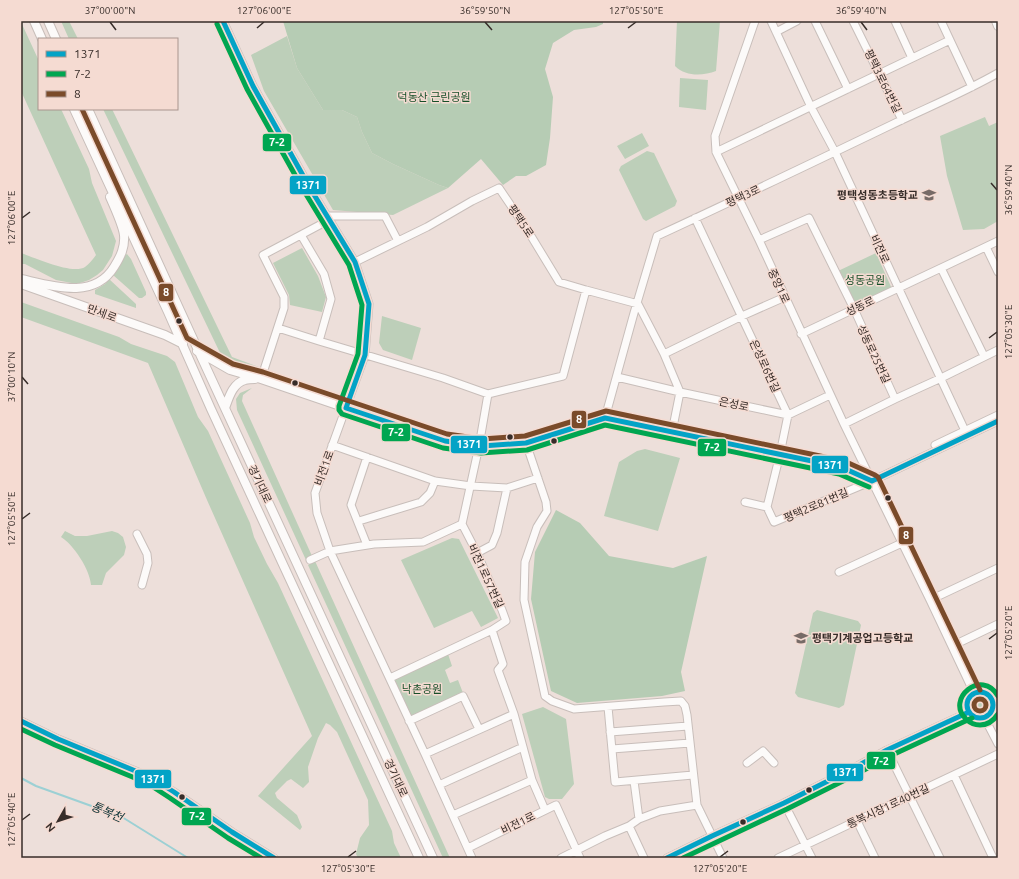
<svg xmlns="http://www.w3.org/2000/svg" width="1019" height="879" font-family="Ubuntu,'Noto Sans KR',sans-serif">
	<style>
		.green { fill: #bdcfb9 }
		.forest { fill: #b6ccb4 }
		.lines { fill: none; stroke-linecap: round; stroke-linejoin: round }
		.stream { stroke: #9cd0d4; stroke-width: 2 }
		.minor-casing { stroke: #c8beba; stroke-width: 9 }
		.major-casing { stroke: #c8beba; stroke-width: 10 }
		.minor { stroke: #fcfaf9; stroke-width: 7 }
		.major { stroke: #fcfaf9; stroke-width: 8 }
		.bus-1-casing { stroke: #f5dbd2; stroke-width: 8 }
		.bus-2-casing { stroke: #f5dbd2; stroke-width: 8 }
		.bus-3-casing { stroke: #f5dbd2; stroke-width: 8 }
		.bus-1 { stroke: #03a3c6; stroke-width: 5 }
		.bus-2 { stroke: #00a651; stroke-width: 5 }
		.bus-3 { stroke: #7a4b2a; stroke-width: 5 }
		.ticks { fill: none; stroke: #372d29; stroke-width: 1.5 }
		.bus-dot { fill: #372d29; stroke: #f5dbd2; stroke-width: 1.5 }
		.labels { text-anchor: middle; stroke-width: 3; stroke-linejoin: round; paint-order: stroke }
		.street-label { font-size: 11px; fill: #372d29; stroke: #f5dbd2 }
		.park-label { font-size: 11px; fill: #164f28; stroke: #f5dbd2 }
		.poi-label { font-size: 11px; font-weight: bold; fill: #372d29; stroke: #f5dbd2; text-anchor: end }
		.water-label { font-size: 12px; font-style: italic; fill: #083135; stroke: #f5dbd2 }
		.line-badge { stroke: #f5dbd2; stroke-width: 1.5 }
		.badge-label { font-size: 11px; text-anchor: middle; font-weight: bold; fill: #fff }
		.neatline { fill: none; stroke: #372d29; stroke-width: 1.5 }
		.ticks-label { font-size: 10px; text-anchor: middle; fill: #372d29 }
	</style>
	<rect width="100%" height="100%" fill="#eddfda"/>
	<path class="green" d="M61,21h8l9,18h-9z
		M677,21h43l-4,50c-13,5 -30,6 -41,-5z
		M21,22l18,39v48h22l28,60 3,14 24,58 -4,15 -9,14 -6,5 -8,5 -12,4 -21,-4 -31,-16h-4v-11c14,5 52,22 64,14 4,-3 8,-8 11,-12l-75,-164z
		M287,36l10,32 26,42h19l15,7 5,15 10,21 21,11 46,21 9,3 -55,27 -60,-5 -69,-119 -13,-36z
		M680,78l28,2 -2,30 -27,-3z
		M103,109h9l120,248 27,10 -2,5 -29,-10 -6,-5z
		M985,117l4,9 9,-4v99l-14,8 -21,1 -16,-54 -7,-40z
		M642,133l7,13 -24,13 -8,-13z
		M647,151l7,2 23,48 -2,5 -29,15 -3,-2 -24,-49 2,-4z
		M302,248l16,28 8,21 -4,15 -32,-7 -1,-10 -16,-32z
		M876,253l16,36 -37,17 -17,-35z
		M127,254l4,5 15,33v3l-4,3h-3l-26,-23 11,-19z
		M109,279l27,25v4l-41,-14v-4l10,-6z
		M21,302l98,35 12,7 36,12 8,6 23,55 10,14 42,92 4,14 13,27 11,19 114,248 2,12 7,15h-43l-2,-4 4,-16 9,-13 -1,-25 -31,-68 -7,-7 -4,-2 -8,15 -10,29 1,15 -6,6 -12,-9 -4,2 -12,12 2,5 20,17 5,12 -2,3 -42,-34 54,-60 -105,-236 -59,-137 -127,-46z
		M382,316l39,12 -9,32 -29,-10 -4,-7z
		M252,388l-9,7 -1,6 70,155 -6,4 -69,-150 -1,-11 4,-6z
		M645,449l35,9 -22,73 -54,-15 15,-54 18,-11z
		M65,531l10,5h12l25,-5 6,2 5,4 3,10 -2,8 -18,18 -4,12h-11c-1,-15 -17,-40 -30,-48z
		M452,538l7,1 39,79 -17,9 -9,-16 -38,17 -33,-68z
		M315,561l135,297h-7l-135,-293z
		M817,610l41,11 3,4 -17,80 -5,3 -41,-11 -3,-4 18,-80z
		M448,654l4,12 -7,4 5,13 8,-3 5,13 -49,24 -5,-2 -15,-35 1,-2z
		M972 705a8 8 0 1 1 16 0a8 8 0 1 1-16 0Z
		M543,707l23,12 8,65 -12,15h-13l-4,-2 -23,-83z"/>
	<path class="forest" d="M283,21h320v3l-7,3 -22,3 -21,13 -8,26 8,28 -3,41 -4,27 -20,11h-10l-13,9 -22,-26 -33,29 -9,-3 -46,-21 -21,-11 -10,-21 -5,-15 -15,-7h-19l-26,-42z
		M556,510l24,13 29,33 64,12 34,-12 -26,116 4,19 -23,5 -85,7 -26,-12 -20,-92 4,-47z"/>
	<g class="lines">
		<path class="stream" d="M21,778l15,8 86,31 66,41"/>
		<defs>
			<path id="minor" d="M223,21l30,65 57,102 45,74 14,42 -4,51 -50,138 2,20 13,38 95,203 47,104
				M755,21l-40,115 1,16 43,88 85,184 86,176 44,93
				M771,21l40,86 24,45 132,283
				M815,21l33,68
				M853,21l49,99
				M895,21l17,37
				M941,21l31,66
				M776,32l21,-11
				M716,152l234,-112
				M327,216h58l13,25
				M695,218l93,197 -8,39 -13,53 7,15 98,-41 126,-60
				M301,235l23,39 7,25 -12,42
				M759,240l50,-22 45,91 41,90
				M986,247l12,25
				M355,262l72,-35 45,-26 27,-13 29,43 31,51 27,8 52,14 26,50 16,38 -8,40
				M941,268l43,88
				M278,328l41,13 124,37 45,16 75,-18 23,-86
				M801,334l140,-66 57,-27
				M664,354l78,-38 43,-19
				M617,377l63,15 108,23 42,-20
				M261,379l23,-71v-11l-21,-42 66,-35
				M346,408l99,33 37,5 44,-3 79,-25 236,49 31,14
				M605,418l29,-105 23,-77c78,-36 155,-73 232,-110 37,-18 74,-33 109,-53
				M844,424l51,-25 44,-20 59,-29
				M526,443l20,59 1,9 -10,16 -12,35 -1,38 21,96 7,5 22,8 90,-7 17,-1 4,5 2,9 10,90 26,53
				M332,445l103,36 36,5 36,2 31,-10
				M935,445l63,-30
				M367,457l-16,48 16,40
				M745,502l22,5
				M359,521l62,-19 9,-9 5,-12
				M137,534l10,20 1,9 -6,22
				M477,553l15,-8 5,-12 10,-45
				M310,560l20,-9 25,-4 19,-3 49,-2 39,-18
				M839,572l63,-29
				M930,600l68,-32
				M492,630l11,34 -5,6 16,44 18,66 13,30
				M952,646l46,-22
				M390,678l102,-48 14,-9 -4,-11 -25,-57 -15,-29 17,-78 9,-52
				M967 705a13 13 0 1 1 26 0a13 13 0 1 1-26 0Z
				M608,707l7,75 78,-7
				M984,717l14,27
				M21,721l37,18 92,38 24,15 58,40 42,26
				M409,721l54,-25 16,33
				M610,732l78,-6
				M612,749l78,-6
				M887,750l53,108
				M425,754l89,-40
				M747,763l16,-12 11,12
				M954,775l39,83
				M634,781l5,38
				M439,785l84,-38
				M784,803l28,55
				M453,815l79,-35
				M857,821l18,37
				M629,826l15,32
				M468,848l88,-43 24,53
				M561,858l44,-22 24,-10 10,-7 21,-8 37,-6
				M667,858l45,-22 72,-33 66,-33 37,-20 82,-38
				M778,858l220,-104"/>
			<path id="major" d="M34,21l8,18
				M48,21l8,18
				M996,21l2,5
				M74,109l94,203 43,97 208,449
				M88,109l111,243 234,506
				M21,279c31,7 73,21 93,-12 7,-11 11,-20 10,-32 -1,-9 -10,-29 -14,-38
				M21,284l144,51 18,9
				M197,351l33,19 31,9 85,29
				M225,408c4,-11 8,-25 20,-28 3,-1 7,-1 10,-1"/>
		</defs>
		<use href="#minor" class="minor-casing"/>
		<use href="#major" class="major-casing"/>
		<use href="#minor" class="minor"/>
		<use href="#major" class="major"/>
		<defs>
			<path id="bus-1" d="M223,21l30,65 57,102 45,74 14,42 -4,51 -19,53 99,33 37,5 44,-3 79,-25 236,49 31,14 126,-60
				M967 705a13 13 0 1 1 26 0a13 13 0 1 1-26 0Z
				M21,721l37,18 92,38 24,15 58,40 42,26
				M667,858l45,-22 72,-33 66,-33 37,-20 82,-38"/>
			<path id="bus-2" d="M217,24l30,65 57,102 45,74 13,40 -4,49 -19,52v4l3,4 101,34 38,5 46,-3 78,-25 234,49 30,13
				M998,696c-16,-28 -53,3 -32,23 4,4 9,6 14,6 8,0 14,-5 18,-11
				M21,729l34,16 92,38 23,15 58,40 33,20
				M683,858l104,-49 66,-33 37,-20 82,-38"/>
			<path id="bus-3" d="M82,109l105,229 46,26 30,8 184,62 35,5 43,-3 81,-25 238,50 31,14 3,2 102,213
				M974 705a6 6 0 1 1 12 0a6 6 0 1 1-12 0Z"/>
		</defs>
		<use href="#bus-1" class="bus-1-casing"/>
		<use href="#bus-2" class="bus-2-casing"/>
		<use href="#bus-3" class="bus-3-casing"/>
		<use href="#bus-1" class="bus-1"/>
		<use href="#bus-2" class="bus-2"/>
		<use href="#bus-3" class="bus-3"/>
	</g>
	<path class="ticks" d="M110,22l6,8M485,22l7,8M861,22l6,8M257,28l7,-6M628,28l8,-6M991,183l6,7M22,218l8,-6M989,338l8,-6M22,377l6,7M22,519l8,-6M989,639l8,-6M22,820l8,-6M348,857l8,-6M720,857l8,-6"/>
	<defs>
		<symbol id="school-bare" viewBox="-9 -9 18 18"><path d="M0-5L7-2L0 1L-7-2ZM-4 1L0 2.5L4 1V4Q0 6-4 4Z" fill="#776b67" stroke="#f5dbd2" stroke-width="2.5" paint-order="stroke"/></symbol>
	</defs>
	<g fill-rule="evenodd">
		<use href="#school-bare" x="919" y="185" width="20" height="20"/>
		<use href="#school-bare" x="791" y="628" width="20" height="20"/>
	</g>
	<g class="bus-dot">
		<circle cx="179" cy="321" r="3.5"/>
		<circle cx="295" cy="383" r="3.5"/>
		<circle cx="510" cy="437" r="3.5"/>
		<circle cx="554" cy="441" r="3.5"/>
		<circle cx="888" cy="498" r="3.5"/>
		<circle cx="809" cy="790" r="3.5"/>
		<circle cx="182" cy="797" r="3.5"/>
		<circle cx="743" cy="822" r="3.5"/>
	</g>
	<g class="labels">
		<g class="street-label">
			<text transform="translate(883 81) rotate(64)" y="4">평택3로64번길</text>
			<text transform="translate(743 196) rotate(-25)" y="4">평택3로</text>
			<text transform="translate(521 221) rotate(56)" y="4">평택5로</text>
			<text transform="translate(880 249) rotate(65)" y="4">비전로</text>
			<text transform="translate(779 286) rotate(65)" y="4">중앙1로</text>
			<text transform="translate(860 306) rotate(-25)" y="4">성동로</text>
			<text transform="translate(102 313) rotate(20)" y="4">만세로</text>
			<text transform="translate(874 354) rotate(65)" y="4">성동로25번길</text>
			<text transform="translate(765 366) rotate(65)" y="4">은성로6번길</text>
			<text transform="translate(734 404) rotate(12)" y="4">은성로</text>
			<text transform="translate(324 468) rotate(-70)" y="4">비전1로</text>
			<text transform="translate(260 484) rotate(65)" y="4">경기대로</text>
			<text transform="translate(816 505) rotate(-23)" y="4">평택2로81번길</text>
			<text transform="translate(486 576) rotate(65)" y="4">비전1로57번길</text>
			<text transform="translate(396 778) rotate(65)" y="4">경기대로</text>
			<text transform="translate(888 806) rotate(-25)" y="4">통복시장1로40번길</text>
			<text transform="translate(518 823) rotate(-26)" y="4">비전1로</text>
		</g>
		<g class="park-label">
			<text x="434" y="101">덕동산 근린공원</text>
			<text x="865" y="284">성동공원</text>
			<text x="422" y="693">낙촌공원</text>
		</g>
		<g class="poi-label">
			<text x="918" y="199">평택성동초등학교</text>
			<text x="812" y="642" text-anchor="start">평택기계공업고등학교</text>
		</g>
		<g class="water-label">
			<text transform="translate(107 812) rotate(23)" y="4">통복천</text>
		</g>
	</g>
	<g class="line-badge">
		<rect x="262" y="133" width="30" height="19" rx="4" fill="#00a651"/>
		<rect x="289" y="175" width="38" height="20" rx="4" fill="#03a3c6"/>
		<rect x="158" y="283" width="16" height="19" rx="4" fill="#7a4b2a"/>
		<rect x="571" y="410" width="16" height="19" rx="4" fill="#7a4b2a"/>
		<rect x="381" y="423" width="30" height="19" rx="4" fill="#00a651"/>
		<rect x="450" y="435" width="38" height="19" rx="4" fill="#03a3c6"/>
		<rect x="697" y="438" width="30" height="19" rx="4" fill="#00a651"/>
		<rect x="811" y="455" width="38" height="19" rx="4" fill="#03a3c6"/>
		<rect x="898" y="526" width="16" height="19" rx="4" fill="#7a4b2a"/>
		<rect x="866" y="751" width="30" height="19" rx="4" fill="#00a651"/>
		<rect x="826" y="763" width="38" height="19" rx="4" fill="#03a3c6"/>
		<rect x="134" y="769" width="38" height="20" rx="4" fill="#03a3c6"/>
		<rect x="181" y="807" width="31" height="19" rx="4" fill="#00a651"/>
	</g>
	<g class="badge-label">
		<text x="277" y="146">7-2</text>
		<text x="308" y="189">1371</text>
		<text x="166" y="296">8</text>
		<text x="579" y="423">8</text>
		<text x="396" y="436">7-2</text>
		<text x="469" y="448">1371</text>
		<text x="712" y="451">7-2</text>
		<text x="830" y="469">1371</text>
		<text x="906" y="539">8</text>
		<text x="881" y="765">7-2</text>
		<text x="845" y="776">1371</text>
		<text x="153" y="783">1371</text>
		<text x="197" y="820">7-2</text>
	</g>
	<rect width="1019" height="879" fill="none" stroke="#f5dbd2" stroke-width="44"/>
	<rect x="38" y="38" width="140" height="72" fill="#f5dbd2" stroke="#a9958e"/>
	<rect x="46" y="51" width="20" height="6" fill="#03a3c6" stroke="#a9958e"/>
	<text x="74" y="58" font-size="12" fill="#372d29">1371</text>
	<rect x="46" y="71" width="20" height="6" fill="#00a651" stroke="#a9958e"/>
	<text x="74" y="78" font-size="12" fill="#372d29">7-2</text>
	<rect x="46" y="91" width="20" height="6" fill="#7a4b2a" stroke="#a9958e"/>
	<text x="74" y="98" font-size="12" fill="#372d29">8</text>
	<g transform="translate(58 821) rotate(231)" stroke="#f5dbd2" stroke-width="3" paint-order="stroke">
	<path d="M0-3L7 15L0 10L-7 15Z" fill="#372d29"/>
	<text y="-6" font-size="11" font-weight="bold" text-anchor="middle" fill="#372d29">N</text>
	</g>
	<rect x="22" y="22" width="975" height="835" class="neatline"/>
	<g class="ticks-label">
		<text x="110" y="14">37°00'00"N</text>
		<text x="264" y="14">127°06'00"E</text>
		<text x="485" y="14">36°59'50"N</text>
		<text x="636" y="14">127°05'50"E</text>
		<text x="861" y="14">36°59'40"N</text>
		<text transform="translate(1008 190) rotate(-90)" y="4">36°59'40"N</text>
		<text transform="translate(11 218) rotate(-90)" y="4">127°06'00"E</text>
		<text transform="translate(1008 332) rotate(-90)" y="4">127°05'30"E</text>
		<text transform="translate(11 377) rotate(-90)" y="4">37°00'10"N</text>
		<text transform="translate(11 519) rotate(-90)" y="4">127°05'50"E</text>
		<text transform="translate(1008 633) rotate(-90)" y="4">127°05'20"E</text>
		<text transform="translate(11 820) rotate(-90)" y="4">127°05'40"E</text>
		<text x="348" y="872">127°05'30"E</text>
		<text x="720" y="872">127°05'20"E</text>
	</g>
</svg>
